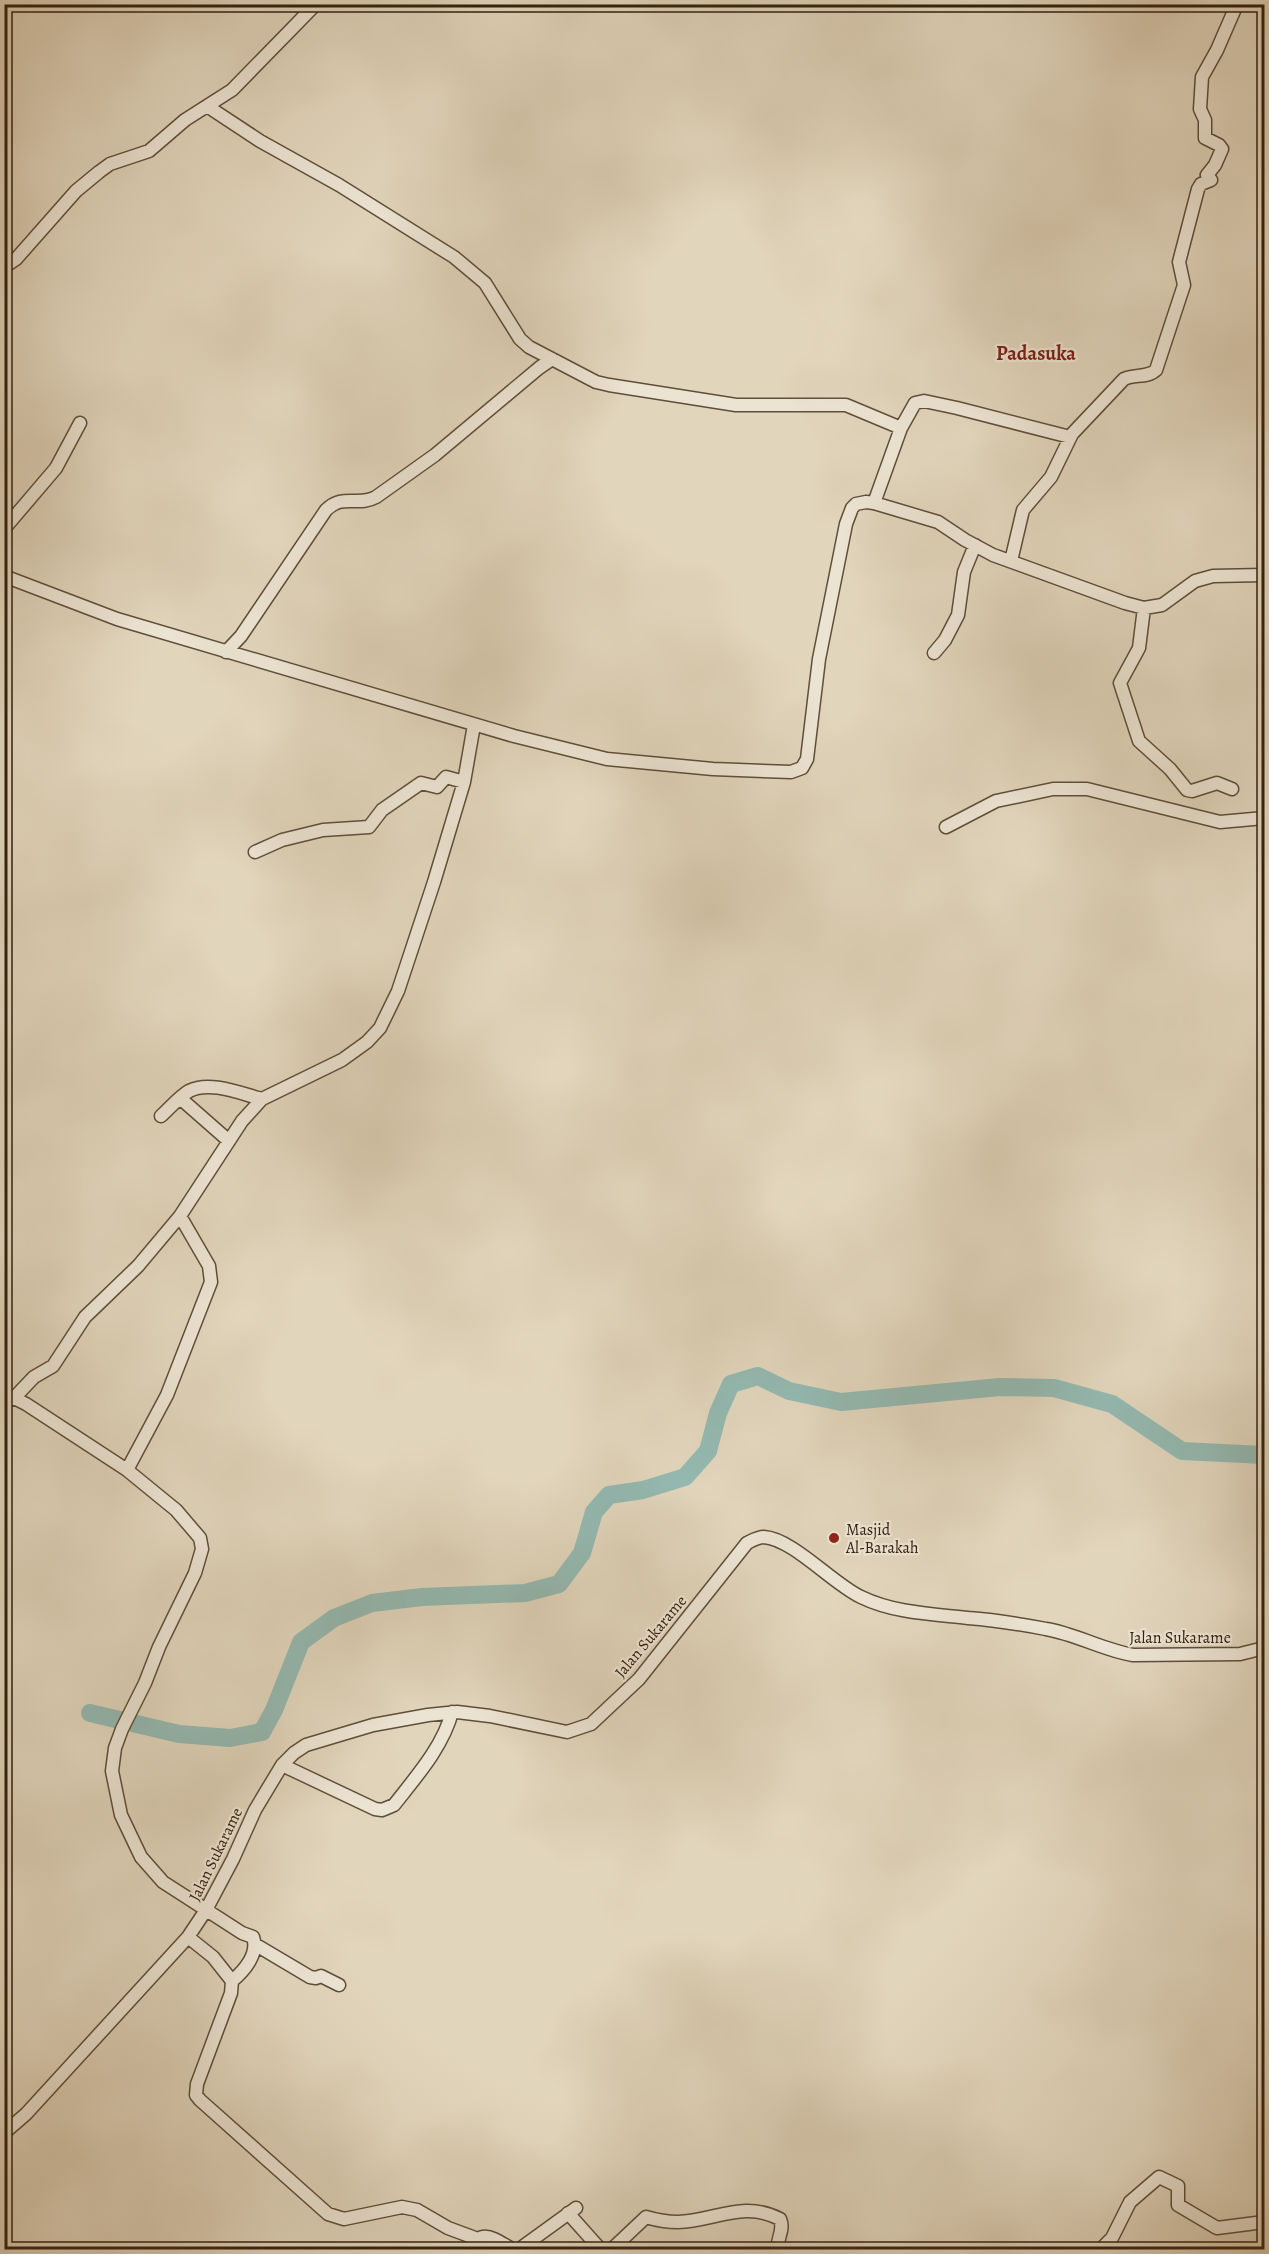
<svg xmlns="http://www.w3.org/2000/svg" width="1269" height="2254" font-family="Alegreya,serif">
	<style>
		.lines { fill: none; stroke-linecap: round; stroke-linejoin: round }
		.river { stroke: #94b9b1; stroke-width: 18 }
		.street-casing { stroke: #5e4e3a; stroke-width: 15 }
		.street { stroke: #ece4d3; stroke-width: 12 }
		.poi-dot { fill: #8f2418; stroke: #ece4d3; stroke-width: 2 }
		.labels { text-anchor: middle; stroke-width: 4.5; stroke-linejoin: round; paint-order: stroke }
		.poi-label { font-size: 16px; fill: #32210e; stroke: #ece4d3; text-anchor: start }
		.street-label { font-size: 16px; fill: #32210e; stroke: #ece4d3 }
		.quarter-label { font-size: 20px; font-weight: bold; fill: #7a1f14; stroke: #ece4d3 }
	</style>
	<rect width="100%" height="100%" fill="#e1d5bc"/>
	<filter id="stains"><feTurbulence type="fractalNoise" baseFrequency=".00333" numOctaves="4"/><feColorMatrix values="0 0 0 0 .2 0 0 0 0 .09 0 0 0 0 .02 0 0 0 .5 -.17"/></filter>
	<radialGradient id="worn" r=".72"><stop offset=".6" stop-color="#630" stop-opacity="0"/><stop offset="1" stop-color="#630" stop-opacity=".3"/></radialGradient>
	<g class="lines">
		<path class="river" d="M90,1713l89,21 51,4 32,-6 12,-22 27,-68 33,-24 38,-15 50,-6 103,-4 34,-9 23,-31 12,-41 15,-17 34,-5 42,-13 23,-26 10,-38 13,-29 27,-8 31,15 52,11 159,-15 54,1 58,16 70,47 82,4"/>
		<defs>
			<path id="street" d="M207,106l53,35 79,44 115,72 31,26 35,56 9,8 67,35 13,3 127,20h110l55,23
				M4,267l12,-8 60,-68 23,-19 11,-8 39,-13 36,-31 47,-30 84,-86
				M874,503l27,-75 14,-25 9,-2 33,7 113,29
				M4,529l52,-61 24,-45
				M1011,561l12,-51 28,-33 21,-43 52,-55c10,-5 24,-1 32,-9l28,-85 -5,-23 19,-73 3,-5 10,-4 -4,-5 8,-10 7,-16 -3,-4 -14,-7v-18l-5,-11 2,-32 15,-27 20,-46
				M4,576l113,43 397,117 93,23 106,10 78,3 11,-4 5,-9 12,-100 27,-135 6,-16 4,-4 10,-2 8,1 64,19 27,18 28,15 132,48 19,5 18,-3 33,-24 18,-5 51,-1
				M1144,608l-5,40 -19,35 19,58 31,28 17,21 5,1 25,-8 15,6
				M226,652l15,-16 85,-126c17,-17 32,-3 50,-13l59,-42 104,-87 13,-9
				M934,653l11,-13 13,-25 6,-43 11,-27
				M946,827l50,-26 57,-12h34l133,33 44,-4
				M255,852l27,-12 41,-10 46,-3 13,-17 39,-27 16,4 9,-10 18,5
				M180,1098l49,43
				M161,1116c9,-8 18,-19 28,-25 21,-11 53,3 73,8
				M14,1398l20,-21 19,-11 32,-49 53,-51 42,-50
				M4,1401l10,-3 12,6 101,66 49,40 24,28 2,11 -7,24 -36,74 -14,36 -23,46 -7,19 -3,23 9,44 20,42 22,25 79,51 11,4c6,17 -9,34 -21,44
				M127,1470l40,-75 44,-113 -2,-16 -29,-50 62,-95 20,-22 80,-39 25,-18 13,-14 18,-37 36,-109 30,-100 10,-57
				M282,1765l93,44 7,1 12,-5c21,-27 49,-58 58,-93
				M188,1937l25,20 19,24 -1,12 -34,91 -1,11 4,5 128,114 16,5 58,-12 15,3 31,18 27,10
				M256,1945l54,32 6,1 5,-2 18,9
				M4,2133l22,-19 162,-177 18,-27 27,-51 22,-49 27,-45 12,-12 12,-8 67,-20 55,-10 29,-3 33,4 77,16 24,-8 48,-45 108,-136c6,-3 11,-6 17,-6 29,2 69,47 97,60 33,16 71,17 107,21 26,2 52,6 78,11 30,5 57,21 87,26l107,-1 24,-6
				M568,2213l33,37
				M467,2250c16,-23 26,-11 47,0
				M518,2250l58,-42
				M611,2250l35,-33c10,3 21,5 32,5 36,-1 66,-22 102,-3 5,12 -4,19 -2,31
				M1100,2250l12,-12 18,-36 29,-25 19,9v19l39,23 47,-6"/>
		</defs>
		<use href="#street" class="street-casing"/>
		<use href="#street" class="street"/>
	</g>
	<circle class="poi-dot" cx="834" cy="1538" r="6"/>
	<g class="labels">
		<g class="poi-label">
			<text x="846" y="1535">Masjid<tspan x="846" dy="18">Al-Barakah</tspan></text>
		</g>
		<g class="street-label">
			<text transform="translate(650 1636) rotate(-50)" y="6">Jalan Sukarame</text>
			<text x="1180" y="1643">Jalan Sukarame</text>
			<text transform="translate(215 1854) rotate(-64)" y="6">Jalan Sukarame</text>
		</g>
		<g class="quarter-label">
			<text x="1036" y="360">Padasuka</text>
		</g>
	</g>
	<rect width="1269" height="2254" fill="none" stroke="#e1d5bc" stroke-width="24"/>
	<rect x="6" y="6" width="1257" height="2242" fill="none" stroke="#32210e" stroke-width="3"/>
	<rect x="12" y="12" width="1245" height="2230" fill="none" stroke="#32210e" stroke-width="1.5"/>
	<rect width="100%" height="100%" filter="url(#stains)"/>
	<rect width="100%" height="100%" fill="url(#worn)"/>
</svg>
